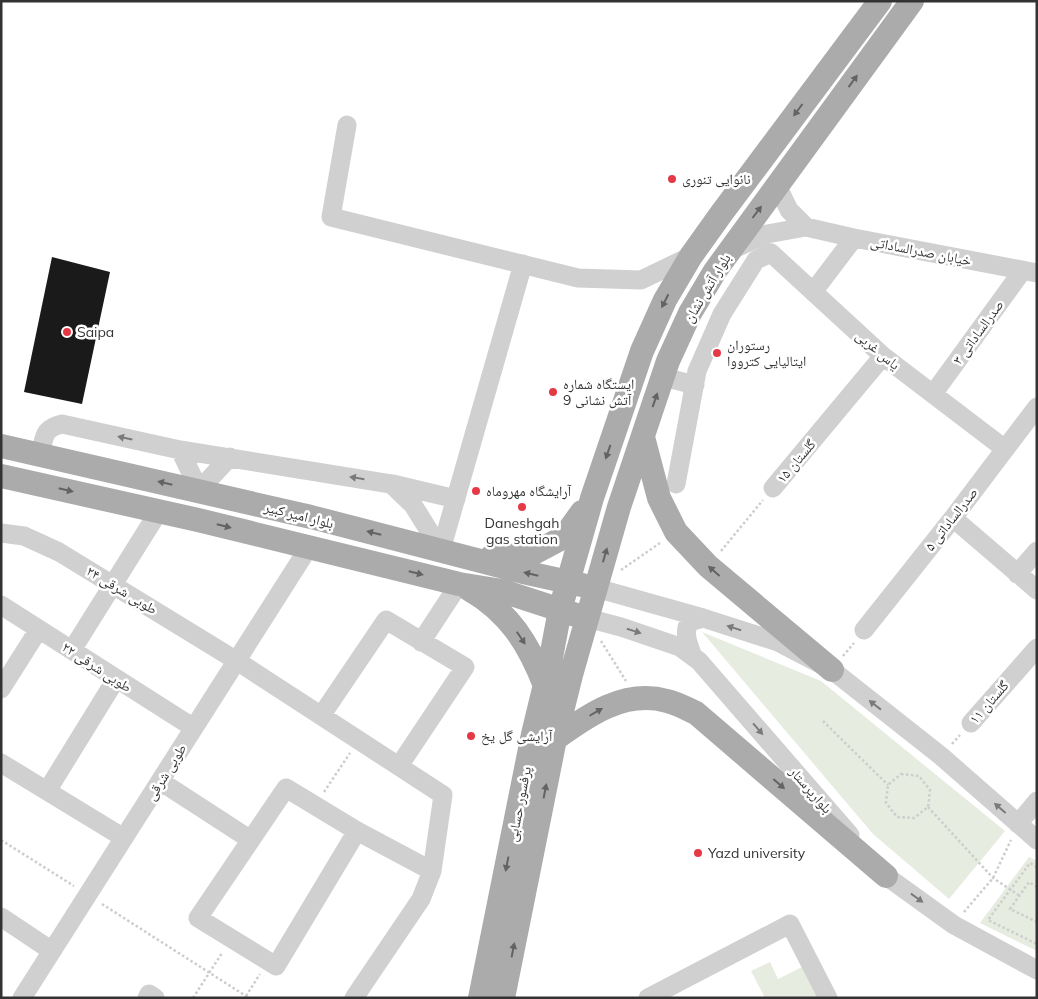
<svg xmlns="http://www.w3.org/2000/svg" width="1038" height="999" font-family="Mulish,'Noto Naskh Arabic',sans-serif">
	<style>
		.green { fill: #e6ecdf }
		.building { fill: #1a1a1a }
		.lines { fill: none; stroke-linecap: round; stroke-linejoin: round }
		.path { stroke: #cdcdcd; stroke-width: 2.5; stroke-dasharray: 2.5 2.5; stroke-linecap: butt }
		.minor { stroke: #d0d0d0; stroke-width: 19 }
		.major { stroke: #ababab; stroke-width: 24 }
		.oneway { fill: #636363 }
		.oneway2 { fill: #7a7a7a }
		.poi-dot { fill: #e63946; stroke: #fff; stroke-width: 2 }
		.labels { text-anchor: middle; stroke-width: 5; stroke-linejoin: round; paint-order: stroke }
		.poi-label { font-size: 14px; fill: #333; stroke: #fff; text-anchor: start }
		.street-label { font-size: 14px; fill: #333; stroke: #fff }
	</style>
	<rect width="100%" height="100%" fill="#fff"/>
	<path class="green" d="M702,632l119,49 184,150 -56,68 -76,-65z
		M1029,857l8,4v90l-57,-28z
		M770,962l8,17 26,-13 16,32h-55l-14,-27z"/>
	<path class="building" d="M52,257l58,15 -28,132 -58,-12z"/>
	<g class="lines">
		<path class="path" d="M721,551l42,-51
			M621,570l39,-27
			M601,641l25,40
			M843,656l11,-13
			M823,721l65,64
			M952,744l8,-9
			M901,774l18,2 11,14 -2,17 -14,11 -17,-1 -11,-14 2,-18z
			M324,792l26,-39
			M928,807l65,71 27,18
			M1,840l73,46
			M1037,867l-7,-4 -42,57 49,24
			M1037,887l-8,-5 -19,27 27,13
			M102,904l147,94
			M964,912l29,-34 18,-38
			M246,996l14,-22
			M193,998l29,-45"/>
		<path class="minor" d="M347,125l-16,92 247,61 63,2 50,-24
			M777,185l12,25 17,17
			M729,251l38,-17 39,-7 48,11 183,35
			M813,292l41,-54
			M663,377l32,8
			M933,394l90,-124
			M180,450l211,34 22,21 28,45
			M40,455c5,-18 2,-26 22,-31l118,26 19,40 31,-33
			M393,484l63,15
			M676,484l21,-113 25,-57 34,-54 15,-7 112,103 122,93
			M773,488l110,-132
			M953,518l84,72
			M1,533l23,3 35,16 178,109 206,134 -11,76 -11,28 -67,99
			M441,550l82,-286
			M1017,574l20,-23
			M596,588l107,30 75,24 54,28 109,86 96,84
			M1,605l193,123
			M587,618l34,9 59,20 19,14 151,174
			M864,630l89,-112 84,-111
			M421,642l38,-58
			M72,650l87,-139
			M693,657c-4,-12 -10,-23 -4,-35l14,-4
			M1,689l38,-60
			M321,716l65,-96 79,47 -66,99
			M971,723l66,-75
			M1,763l123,75
			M160,781l91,59
			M286,788l71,43 -81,135 -78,-48z
			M47,791l69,-112
			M1018,824l19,-23
			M357,831l75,40
			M878,867l8,9 68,49 83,45
			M1,917l51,34
			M22,998l287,-451
			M147,998l2,-4 6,4
			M648,998l142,-74 38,74"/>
		<path class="major" d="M643,437l16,61 17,34 32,34 124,104
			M1,446l310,71 212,55 59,13
			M1,476l197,44 261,64 43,7 74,24
			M491,557l41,-3 32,-17 18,-25
			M469,589c40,23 60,55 76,97
			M555,739c33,-24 70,-50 112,-38 10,2 20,8 29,12l190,163
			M480,998l53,-264 16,-66 11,-58 32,-112 50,-147 23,-51 26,-44 30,-42 159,-213
			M503,998l52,-259 16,-64 48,-168 49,-146 22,-48 25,-42 197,-270"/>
	</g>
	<defs><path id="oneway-solid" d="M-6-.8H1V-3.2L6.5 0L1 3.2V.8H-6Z" transform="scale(1.25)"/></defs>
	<g class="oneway">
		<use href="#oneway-solid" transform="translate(853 81) rotate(-54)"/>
		<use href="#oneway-solid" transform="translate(798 110) rotate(127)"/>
		<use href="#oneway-solid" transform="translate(757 212) rotate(-53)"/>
		<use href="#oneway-solid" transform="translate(665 301) rotate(117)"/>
		<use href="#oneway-solid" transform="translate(655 400) rotate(-71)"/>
		<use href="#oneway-solid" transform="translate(608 452) rotate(109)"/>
		<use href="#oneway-solid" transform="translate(165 483) rotate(-167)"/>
		<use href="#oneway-solid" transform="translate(66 490) rotate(13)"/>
		<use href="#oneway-solid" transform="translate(224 526) rotate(14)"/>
		<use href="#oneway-solid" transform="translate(374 533) rotate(-166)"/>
		<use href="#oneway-solid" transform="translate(605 555) rotate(-74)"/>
		<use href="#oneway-solid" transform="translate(714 571) rotate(-139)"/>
		<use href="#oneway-solid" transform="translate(416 573) rotate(14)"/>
		<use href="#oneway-solid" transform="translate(531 574) rotate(-167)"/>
		<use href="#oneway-solid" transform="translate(521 638) rotate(56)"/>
		<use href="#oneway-solid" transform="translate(596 712) rotate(-30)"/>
		<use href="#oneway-solid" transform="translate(779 784) rotate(41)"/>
		<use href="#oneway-solid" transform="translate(545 791) rotate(-79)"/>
		<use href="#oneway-solid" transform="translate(507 864) rotate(101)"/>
		<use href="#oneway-solid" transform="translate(513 950) rotate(-79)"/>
	</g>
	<g class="oneway2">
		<use href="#oneway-solid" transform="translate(125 438) rotate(-168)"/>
		<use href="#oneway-solid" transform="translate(357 478) rotate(-171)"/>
		<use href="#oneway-solid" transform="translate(734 628) rotate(-162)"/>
		<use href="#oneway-solid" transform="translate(634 631) rotate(18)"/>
		<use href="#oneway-solid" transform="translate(875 705) rotate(-142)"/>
		<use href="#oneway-solid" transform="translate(758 729) rotate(49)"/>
		<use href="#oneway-solid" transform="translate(1000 808) rotate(-139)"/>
		<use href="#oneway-solid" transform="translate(917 898) rotate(36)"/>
	</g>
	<g class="poi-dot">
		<circle cx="672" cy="179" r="5"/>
		<circle cx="67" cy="332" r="5"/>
		<circle cx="717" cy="353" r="5"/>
		<circle cx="553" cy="392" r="5"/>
		<circle cx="476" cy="491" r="5"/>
		<circle cx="522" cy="507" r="5"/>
		<circle cx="471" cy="736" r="5"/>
		<circle cx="698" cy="853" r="5"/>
	</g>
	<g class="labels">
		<g class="poi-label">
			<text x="682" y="184">نانوایی تنوری</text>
			<text x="77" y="337">Saipa</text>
			<text x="727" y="350">رستوران<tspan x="727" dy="16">ایتالیایی کترووا</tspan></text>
			<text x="563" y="389">ایستگاه شماره<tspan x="563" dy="16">9 آتش نشانی</tspan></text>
			<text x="486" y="496">آرایشگاه مهروماه</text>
			<text x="522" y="528" text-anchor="middle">Daneshgah<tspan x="522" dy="16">gas station</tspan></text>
			<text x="481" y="741">آرایشی گل یخ</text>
			<text x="708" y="858">Yazd university</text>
		</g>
		<g class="street-label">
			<text transform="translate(921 251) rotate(11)" y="5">خیابان صدرالساداتی</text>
			<text transform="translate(707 288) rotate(-59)" y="5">بلوار آتش نشان</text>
			<text transform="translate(978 332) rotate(-54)" y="5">صدرالساداتی ۳</text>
			<text transform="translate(878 350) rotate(40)" y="5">یاس غربی</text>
			<text transform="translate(796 461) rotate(-50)" y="5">گلستان ۱۵</text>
			<text transform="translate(299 515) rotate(14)" y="5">بلوار امیر کبیر</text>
			<text transform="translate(951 519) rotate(-52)" y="5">صدرالساداتی ۵</text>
			<text transform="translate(122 590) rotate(31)" y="5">طوبی شرقی ۲۴</text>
			<text transform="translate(97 667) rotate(33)" y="5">طوبی شرقی ۲۲</text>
			<text transform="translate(989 702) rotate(-49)" y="5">گلستان ۱۱</text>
			<text transform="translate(166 772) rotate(-58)" y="5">طوبی شرقی</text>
			<text transform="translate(811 790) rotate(49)" y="5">بلوارپرستار</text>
			<text transform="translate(519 804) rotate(-79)" y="5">پرفسور حسابی</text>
		</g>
	</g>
	<rect width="1038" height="999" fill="none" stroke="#333333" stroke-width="5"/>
</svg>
